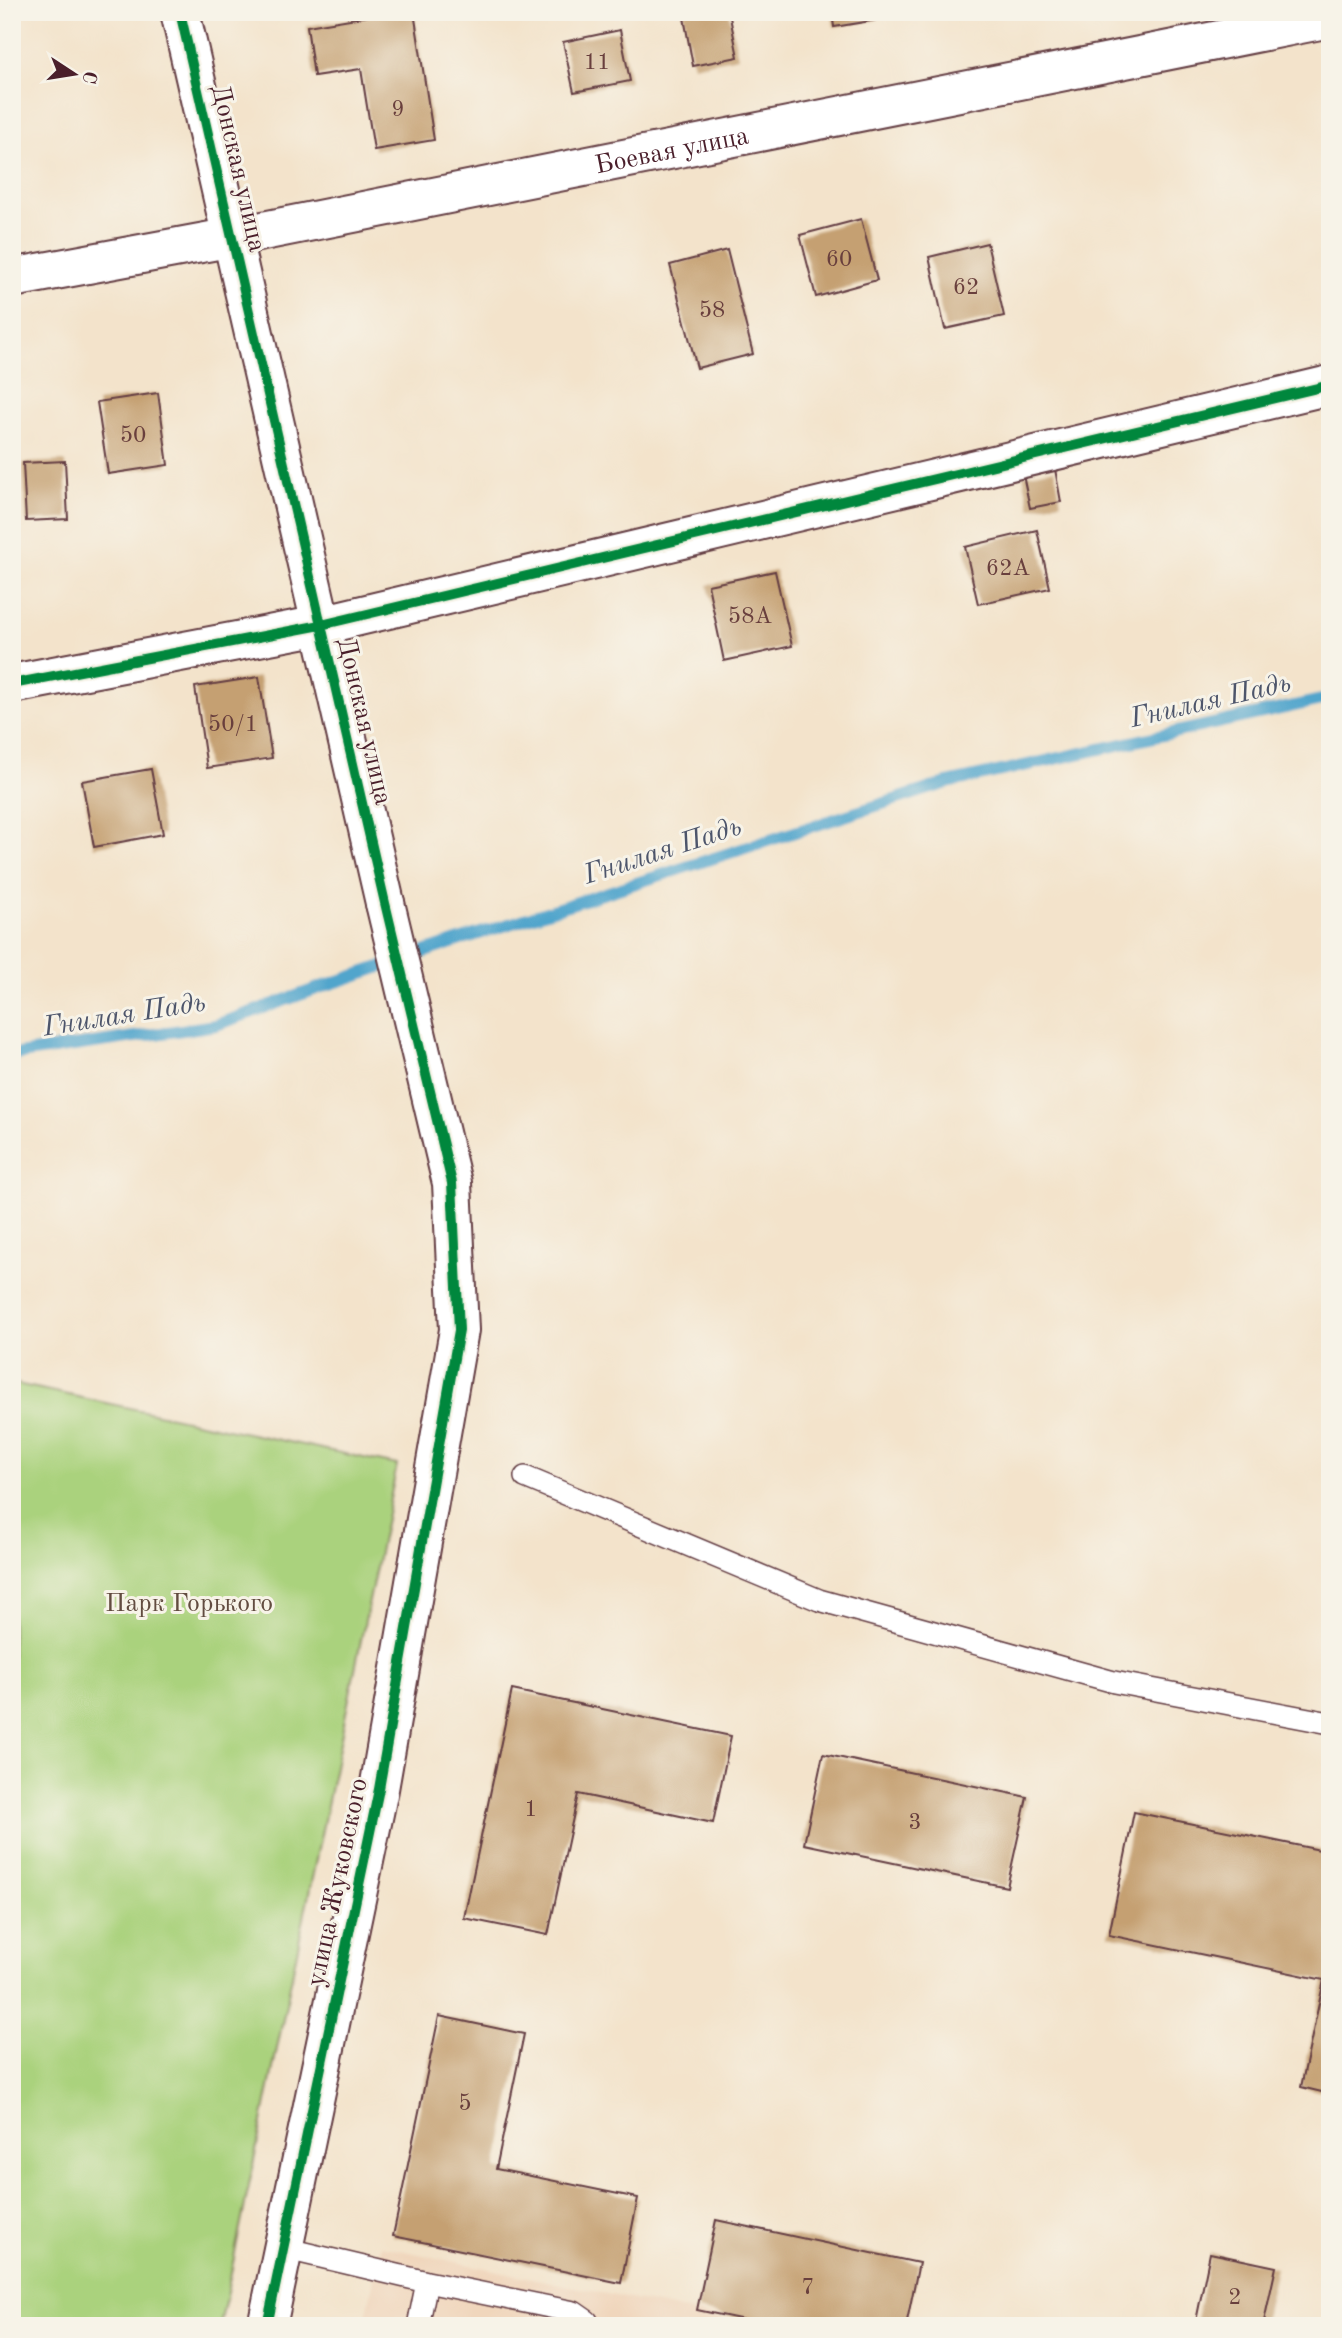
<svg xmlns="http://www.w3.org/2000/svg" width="1342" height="2338" font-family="'Old Standard TT',serif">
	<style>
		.built { fill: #f0d6bc }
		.green { fill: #aad27d; stroke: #7a7854; stroke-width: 2 }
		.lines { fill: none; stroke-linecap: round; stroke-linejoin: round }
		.stream { stroke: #51a5cc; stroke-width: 12 }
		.building { fill: #c5a072 }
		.service-casing { stroke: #633c43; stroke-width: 24 }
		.minor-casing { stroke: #633c43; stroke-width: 42 }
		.tertiary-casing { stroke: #633c43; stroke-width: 42 }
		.service { stroke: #fff; stroke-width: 21 }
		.minor { stroke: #fff; stroke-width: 38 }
		.tertiary { stroke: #fff; stroke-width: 38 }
		.cycleway-casing { stroke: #f7f3e8; stroke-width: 15 }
		.cycleway { stroke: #00873e; stroke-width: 10 }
		.labels { text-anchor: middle; stroke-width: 6; stroke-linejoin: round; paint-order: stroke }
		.number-label { font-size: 23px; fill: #693f3d }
		.street-label { font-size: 26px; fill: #4a1f2b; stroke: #f7f3e8 }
		.park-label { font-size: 26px; fill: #624c40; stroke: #f7f3e8 }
		.water-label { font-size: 28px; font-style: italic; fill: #4d556b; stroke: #f7f3e8 }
	</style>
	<rect width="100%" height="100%" fill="#f7f3e8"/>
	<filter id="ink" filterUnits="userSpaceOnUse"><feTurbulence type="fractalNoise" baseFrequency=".0143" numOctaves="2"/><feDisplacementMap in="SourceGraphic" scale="14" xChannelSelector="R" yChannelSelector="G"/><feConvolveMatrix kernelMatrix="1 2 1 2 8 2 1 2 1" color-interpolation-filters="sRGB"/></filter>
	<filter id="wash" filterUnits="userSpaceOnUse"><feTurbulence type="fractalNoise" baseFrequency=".00686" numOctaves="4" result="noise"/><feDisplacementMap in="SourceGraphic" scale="28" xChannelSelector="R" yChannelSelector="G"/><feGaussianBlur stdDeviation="1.57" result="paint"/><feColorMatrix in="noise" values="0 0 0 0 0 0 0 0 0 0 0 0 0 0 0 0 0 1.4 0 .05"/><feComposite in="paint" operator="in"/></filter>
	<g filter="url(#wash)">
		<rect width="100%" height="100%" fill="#f3e3cb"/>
		<path class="built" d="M381,2246l376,80h-393z"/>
		<path class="green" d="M12,1383l385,82 -177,861h-208z"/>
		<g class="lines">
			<path class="stream" d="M12,1055l204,-30 114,-41 145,-49 472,-152 383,-85"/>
		</g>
		<g id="blocks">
			<path class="building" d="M393,12h21l20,128 -60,10 -13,-81 -47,7 -7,-50z
				M683,12h46l9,45 -45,9z
				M832,12h44l1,8 -43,7z
				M620,30l10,51 -56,11 -11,-50z
				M861,219l16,61 -61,17 -16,-62z
				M987,243l17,73 -59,13 -16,-72z
				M727,250l26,104 -56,14 -27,-103z
				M158,393l10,72 -60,9 -11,-72z
				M65,461l3,58 -42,2 -3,-58z
				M1055,469l6,33 -31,6 -7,-33z
				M1037,530l13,58 -72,16 -13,-57z
				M775,571l17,75 -68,15 -16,-76z
				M259,677l13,81 -65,10 -12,-81z
				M151,769l12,65 -69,13 -12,-66z
				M512,1690l219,46 -18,87 -135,-29 -30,141 -84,-17z
				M823,1754l204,43 -20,90 -203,-43z
				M1134,1812l196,40v242l-29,-7 23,-107 -215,-45z
				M439,2016l85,18 -28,135 142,29 -17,85 -228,-47z
				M716,2220l203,43 -13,63h-133l-76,-16z
				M1210,2253l66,14 -13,59h-68z"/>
		</g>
	</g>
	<g filter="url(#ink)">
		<use href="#blocks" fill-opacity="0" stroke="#633c43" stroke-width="2"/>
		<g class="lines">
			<defs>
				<path id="service" d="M525,1477l294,123 295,82 216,41
					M283,2248l144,34 147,30 13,9 2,5
					M418,2326l9,-44"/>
				<g id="minor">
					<path id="s1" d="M12,278l221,-41 1097,-219"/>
					<path d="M12,684l309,-59 1009,-240"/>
					<path d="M267,2326l112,-537 80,-459 -7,-147 -67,-280"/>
				</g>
				<path id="tertiary" d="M180,12l205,891"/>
			</defs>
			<use href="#service" class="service-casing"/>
			<use href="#minor" class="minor-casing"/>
			<use href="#tertiary" class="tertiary-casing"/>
			<use href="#service" class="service"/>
			<use href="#minor" class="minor"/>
			<use href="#tertiary" class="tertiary"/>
			<defs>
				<path id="cycleway" d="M180,12l205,891 67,280 7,147 -80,459 -112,537
					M12,684l309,-59 1009,-240"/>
			</defs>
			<use href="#cycleway" class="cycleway-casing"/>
			<use href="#cycleway" class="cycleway"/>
		</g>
	</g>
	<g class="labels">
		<g class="number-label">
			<text x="597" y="69">11</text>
			<text x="398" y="116">9</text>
			<text x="839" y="266">60</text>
			<text x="966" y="294">62</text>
			<text x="712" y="317">58</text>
			<text x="133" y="442">50</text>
			<text x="1008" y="575">62А</text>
			<text x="750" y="623">58А</text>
			<text x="233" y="731">50/1</text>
			<text x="531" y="1816">1</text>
			<text x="915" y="1829">3</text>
			<text x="465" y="2110">5</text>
			<text x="808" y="2294">7</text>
			<text x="1235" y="2304">2</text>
		</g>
		<g class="street-label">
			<text dy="9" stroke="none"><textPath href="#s1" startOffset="672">Боевая улица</textPath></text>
			<text transform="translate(240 168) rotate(77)" y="9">Донская улица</text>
			<text transform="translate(366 721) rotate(77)" y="9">Донская улица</text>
			<text transform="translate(336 1882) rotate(-78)" y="9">улица Жуковского</text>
		</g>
		<g class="park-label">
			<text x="189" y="1611">Парк Горького</text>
		</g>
		<g class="water-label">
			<text transform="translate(1210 699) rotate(-13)" y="10">Гнилая Падь</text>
			<text transform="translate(662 849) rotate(-18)" y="10">Гнилая Падь</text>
			<text transform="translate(124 1013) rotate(-9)" y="10">Гнилая Падь</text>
		</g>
	</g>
	<rect width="1342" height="2338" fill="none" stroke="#f7f3e8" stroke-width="42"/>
	<g transform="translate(74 74) rotate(102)" stroke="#f7f3e8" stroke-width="5" paint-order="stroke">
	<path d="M0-5L12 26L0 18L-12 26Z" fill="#4a1f2b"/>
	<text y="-10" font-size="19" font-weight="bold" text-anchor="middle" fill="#4a1f2b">С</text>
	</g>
</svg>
